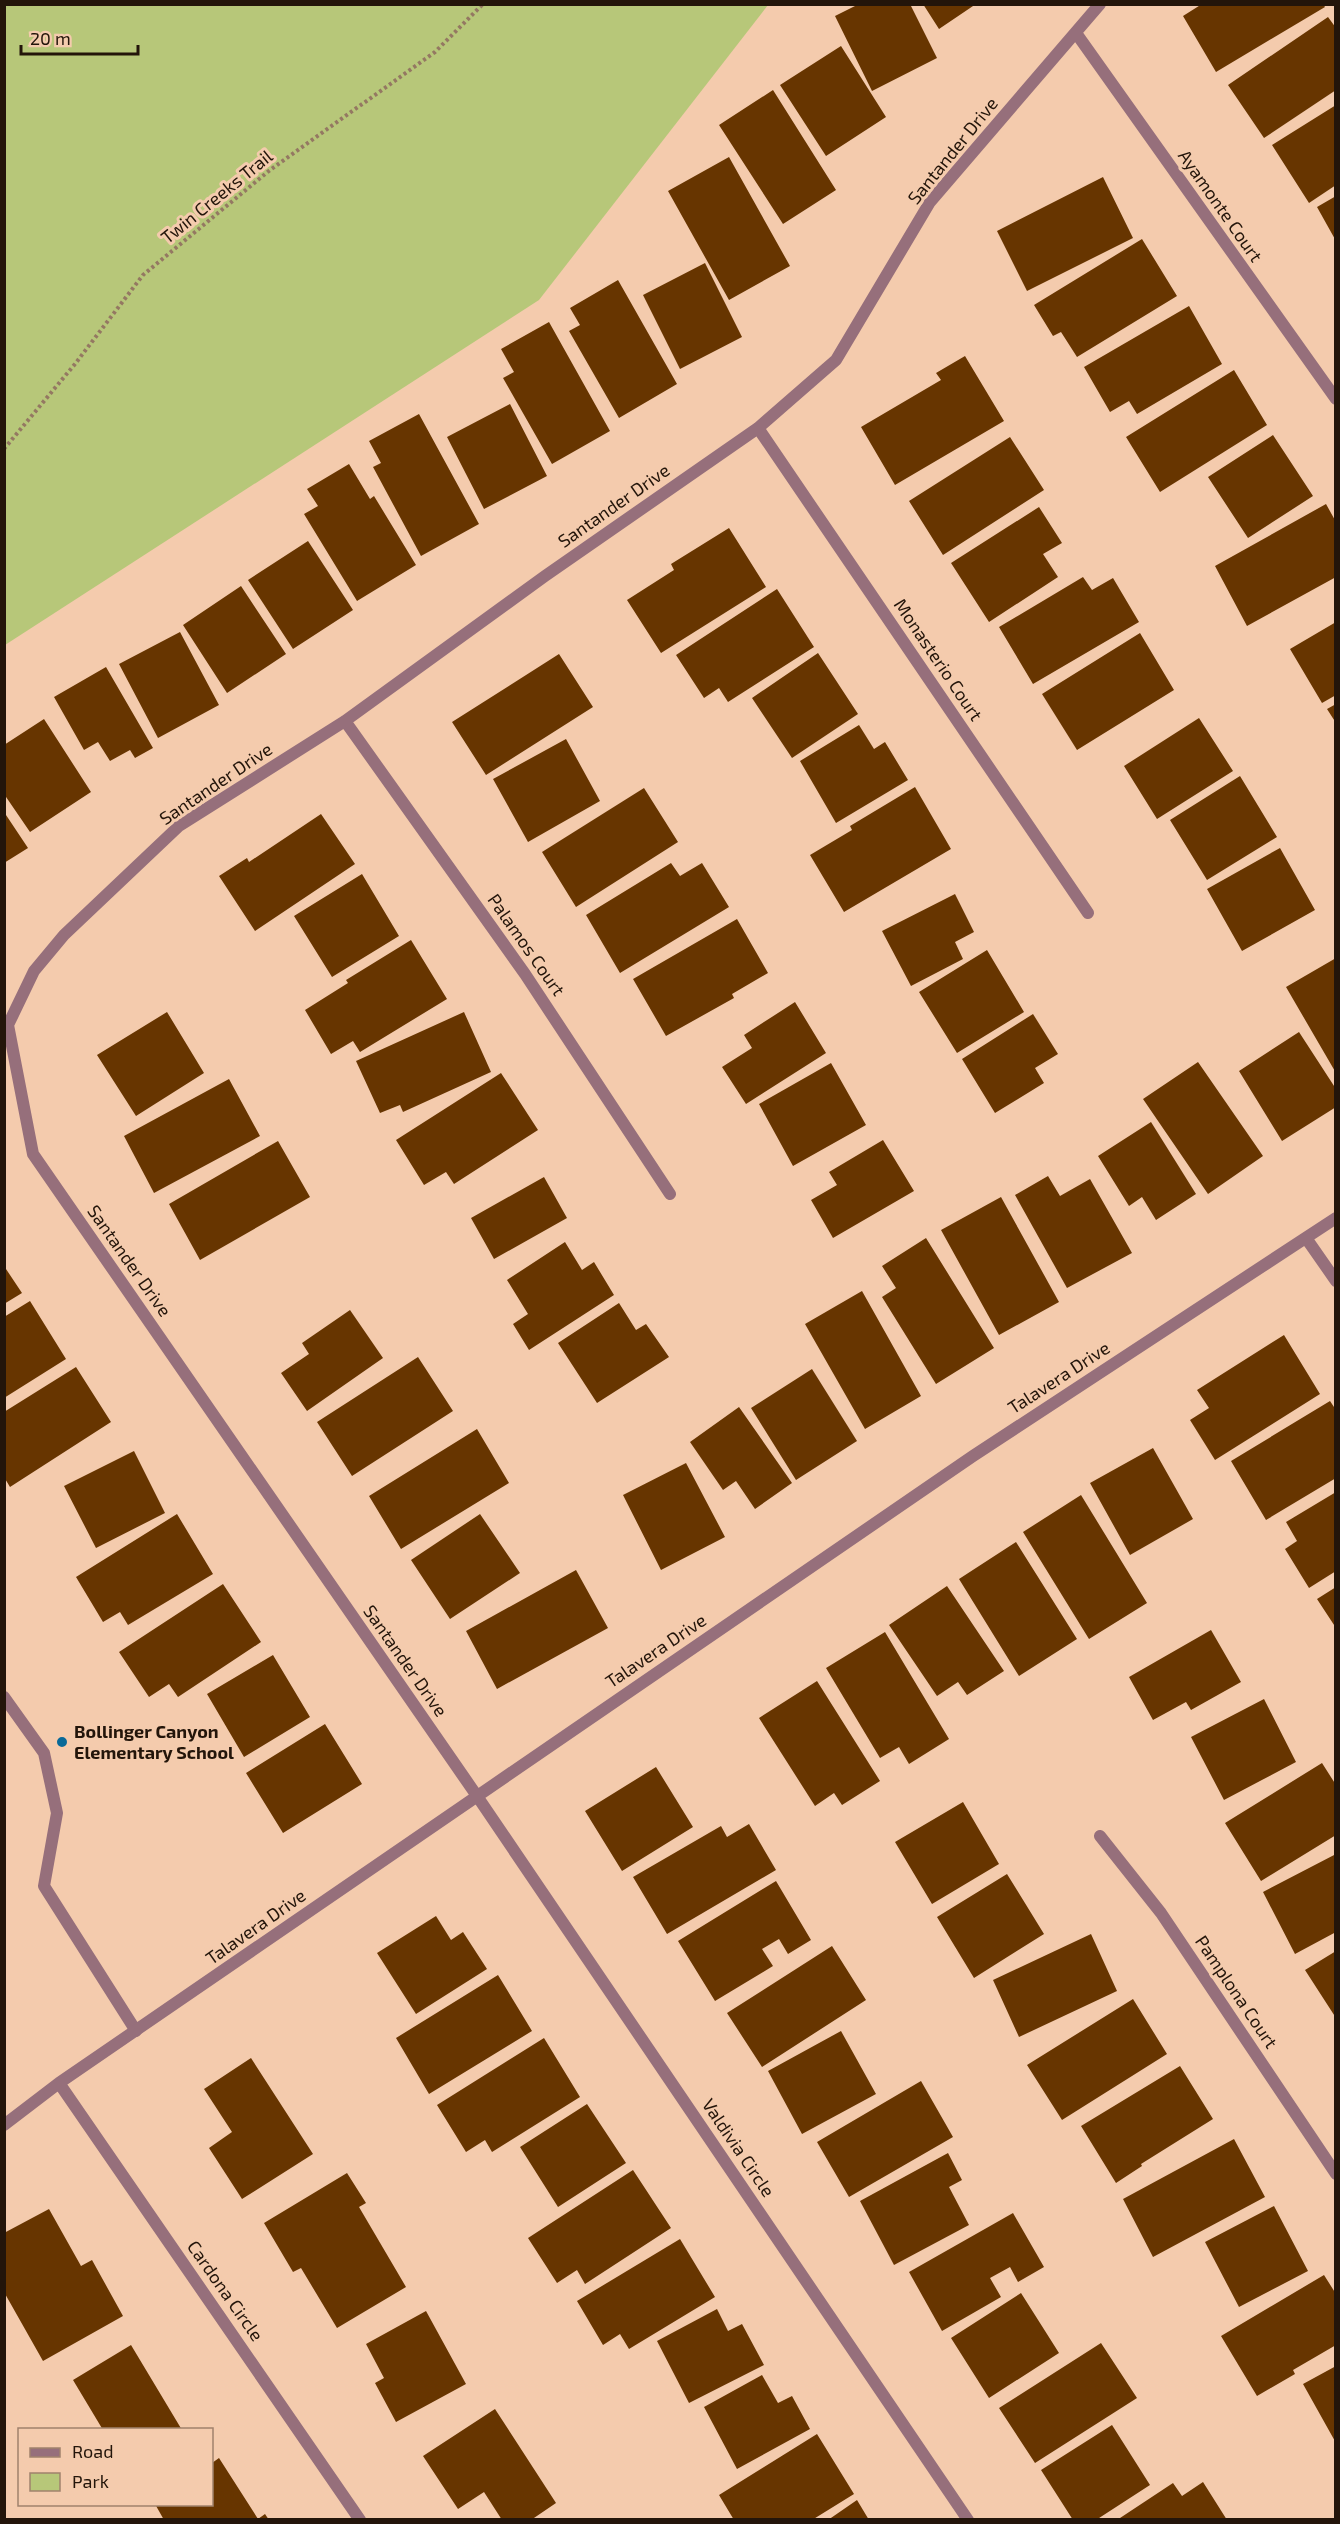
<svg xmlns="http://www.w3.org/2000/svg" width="1340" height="2524" font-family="'Exo 2',sans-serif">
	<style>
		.green { fill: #b7c779 }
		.building { fill: #673500 }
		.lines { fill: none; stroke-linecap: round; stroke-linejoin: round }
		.path { stroke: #947862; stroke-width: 4; stroke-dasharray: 3 3; stroke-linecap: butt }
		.service { stroke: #966f7b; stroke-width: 12 }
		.minor { stroke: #966f7b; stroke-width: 12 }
		.poi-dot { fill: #086998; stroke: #f4cbad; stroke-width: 2 }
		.labels { text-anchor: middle; stroke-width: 6; stroke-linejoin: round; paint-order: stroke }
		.street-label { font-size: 18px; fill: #23150a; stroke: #f4cbad }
		.poi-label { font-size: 18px; font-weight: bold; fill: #23150a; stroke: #f4cbad; text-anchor: start }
	</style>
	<rect width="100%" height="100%" fill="#f4cbad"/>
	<path class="green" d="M5,4h763v1l-229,295 -534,345z"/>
	<path class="building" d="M859,4h51l27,54 -65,33 -37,-75z
		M923,4h53l-37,25z
		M1202,4h121l2,3 -109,65 -33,-56z
		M1328,17l8,11v62l-72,48 -36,-53z
		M841,46l45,71 -60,39 -46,-71z
		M773,90l63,100 -53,34 -64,-99z
		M1336,105v80l-27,18 -37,-58z
		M729,157l61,109 -61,34 -61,-109z
		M1103,177l30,61 -106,53 -30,-60z
		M1336,196v45l-19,-34z
		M1142,239l35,57 -100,61 -16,-25 -8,4 -19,-31z
		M705,263l37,74 -62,32 -37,-74z
		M618,280l59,104 -58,34 -50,-87 11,-6 -10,-17z
		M1189,306l33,58 -85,50 -8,-13 -19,11 -26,-45z
		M549,322l61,109 -58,33 -49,-86 11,-6 -13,-23z
		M965,356l39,65 -109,64 -34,-58 80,-47 -5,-7z
		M1234,370l33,55 -107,67 -34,-55z
		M510,404l37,72 -63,33 -37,-72z
		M419,414l60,110 -58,32 -48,-89 8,-4 -12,-22z
		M1273,435l40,61 -65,42 -40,-61z
		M1010,437l34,53 -101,65 -34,-54z
		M349,464l21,35 4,-3 42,69 -59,36 -53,-87 14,-8 -11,-17z
		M1326,504l10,18v55l-89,49 -32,-60z
		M1039,507l23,36 -19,11 15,23 -69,45 -38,-59z
		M729,528l37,59 -105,66 -34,-53 47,-30 -3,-6z
		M308,541l45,69 -60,39 -45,-69z
		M1083,577l9,13 21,-12 26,44 -106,62 -34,-57z
		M241,586l45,68 -59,39 -44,-68z
		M777,589l37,58 -86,55 -9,-14 -15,10 -28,-43z
		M1336,622v73l-14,8 -32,-54z
		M180,632l39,73 -61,33 -39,-74z
		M1140,633l34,57 -97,60 -35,-56z
		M818,653l40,61 -66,44 -40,-60z
		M559,654l34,53 -107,68 -34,-53z
		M106,667l47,81 -18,10 -5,-8 -20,11 -12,-19 -14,8 -30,-53z
		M1336,704v19l-9,-14z
		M1199,718l34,53 -76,48 -33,-53z
		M44,719l47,73 -61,40 -26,-38v-49z
		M859,725l15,24 11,-7 23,38 -72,43 -36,-62z
		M566,739l34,62 -72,41 -35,-63z
		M1240,776l37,61 -70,43 -37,-60z
		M915,787l36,62 -107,63 -34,-57 42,-25 -2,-4z
		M644,788l34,54 -102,65 -34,-55z
		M4,812l24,36 -24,15z
		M321,814l34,50 -100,67 -36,-55 28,-18 2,4z
		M1280,848l35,62 -73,41 -35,-62z
		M671,863l9,13 22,-13 27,44 -109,66 -34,-58z
		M362,874l37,62 -67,41 -38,-61z
		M955,894l19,38 -19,10 8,17 -52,27 -29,-55z
		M737,919l31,54 -36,21 2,4 -68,38 -33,-57z
		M411,940l36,59 -87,53 -7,-11 -22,13 -26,-44 43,-27 -2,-3z
		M987,950l37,62 -67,41 -38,-61z
		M1336,958v115l-50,-86z
		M795,1002l31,51 -80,51 -24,-37 30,-19 -8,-13z
		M167,1012l37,61 -68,43 -39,-61z
		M464,1012l27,60 -88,40 -3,-7 -20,8 -24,-52z
		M1033,1014l25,40 -23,14 9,15 -49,30 -33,-54z
		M1299,1032l37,57v18l-54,34 -43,-70z
		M1198,1062l65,94 -55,38 -65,-95z
		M831,1063l35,62 -73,41 -34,-62z
		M501,1073l37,57 -84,54 -8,-12 -22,13 -28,-45z
		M229,1079l31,57 -106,57 -30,-57z
		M1151,1122l45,72 -40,26 -14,-23 -13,9 -31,-50z
		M883,1140l31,51 -81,47 -22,-38 26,-15 -8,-13z
		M278,1141l32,56 -110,63 -31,-56z
		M1048,1176l12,20 30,-17 42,74 -65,35 -52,-93z
		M544,1177l23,41 -73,41 -23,-41z
		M1001,1197l58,105 -60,33 -58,-105z
		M926,1238l68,110 -58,36 -54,-87 14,-9 -14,-22z
		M565,1242l17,28 12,-8 20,33 -85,55 -16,-26 15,-10 -21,-34z
		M4,1266l18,27 -18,11z
		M862,1291l59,105 -56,33 -60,-105z
		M30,1301l36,58 -62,39v-81z
		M619,1303l17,27 10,-6 23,33 -72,46 -39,-60z
		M350,1310l33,48 -76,53 -26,-38 28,-19 -7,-11z
		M1284,1335l36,59 -105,66 -25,-40 19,-12 -12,-18z
		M418,1357l35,54 -101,65 -35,-54z
		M76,1367l35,55 -101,65 -6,-10v-65z
		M812,1369l45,72 -61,39 -45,-72z
		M1330,1401l6,9v68l-70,42 -35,-59z
		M739,1407l53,76 -37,26 -19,-28 -13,9 -33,-48z
		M477,1429l32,54 -108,66 -32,-53z
		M1153,1448l40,71 -63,36 -40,-72z
		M134,1451l31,62 -69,35 -32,-62z
		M686,1463l39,74 -64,33 -38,-75z
		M1336,1492v79l-27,17 -24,-39 12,-8 -11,-19z
		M1081,1495l66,108 -58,36 -66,-107z
		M177,1514l36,60 -85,51 -8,-13 -17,10 -27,-45z
		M480,1514l40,59 -70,46 -39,-59z
		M1016,1542l61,97 -58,37 -60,-97z
		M576,1570l32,58 -111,61 -31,-58z
		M223,1584l38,58 -83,55 -9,-13 -20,13 -30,-45z
		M947,1586l57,85 -37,24 -9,-13 -21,14 -48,-71z
		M1336,1587v41l-19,-29z
		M1211,1630l30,52 -50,28 -5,-8 -33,18 -24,-43z
		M885,1632l64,107 -40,25 -10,-17 -19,11 -54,-90z
		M273,1655l37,62 -66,40 -37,-63z
		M817,1681l63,100 -38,24 -8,-12 -19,13 -56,-88z
		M1264,1699l32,63 -72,38 -33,-63z
		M325,1724l37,60 -79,49 -37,-60z
		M1322,1763l14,22v50l-75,46 -36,-58z
		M656,1767l37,60 -71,44 -37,-60z
		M963,1802l36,62 -67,40 -37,-62z
		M749,1824l27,46 -109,64 -34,-57 88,-51 6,11z
		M1336,1854v78l-41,22 -32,-62z
		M1007,1874l37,60 -70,44 -37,-61z
		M776,1881l35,59 -23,14 -9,-15 -17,10 11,17 -58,35 -37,-60z
		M436,1916l15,24 12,-8 24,37 -71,45 -39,-61z
		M1091,1934l26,57 -98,46 -26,-57z
		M832,1946l34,54 -104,67 -35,-54z
		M1336,1951v67l-31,-48z
		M498,1975l34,56 -103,63 -33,-56z
		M1133,1999l34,55 -105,66 -35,-55z
		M841,2031l35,63 -74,40 -34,-63z
		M544,2038l36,59 -88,55 -7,-12 -19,12 -29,-47z
		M251,2058l62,96 -71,45 -33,-51 23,-16 -28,-43z
		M1180,2066l33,53 -72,45 1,2 -26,17 -35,-57z
		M921,2081l32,56 -104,60 -32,-55z
		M587,2104l39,59 -68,44 -38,-60z
		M1234,2139l31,58 -112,60 -30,-58z
		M948,2153l14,27 -13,7 20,38 -75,40 -34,-64z
		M633,2170l38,58 -86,56 -8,-14 -20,13 -29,-45z
		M347,2173l19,30 -7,4 47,80 -69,41 -36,-60 -8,4 -29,-49z
		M1274,2206l34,65 -69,36 -34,-65z
		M49,2209l32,57 11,-6 31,56 -80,45 -39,-69v-59z
		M1013,2213l31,54 -26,15 -8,-15 -20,11 11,19 -59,34 -33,-59z
		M680,2239l35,58 -86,52 -9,-15 -17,11 -26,-44z
		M1324,2275l12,19v51l-43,25 2,4 -38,22 -36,-60z
		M1021,2293l38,60 -70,45 -38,-60z
		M717,2309l11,22 14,-7 22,41 -75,38 -32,-62z
		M426,2311l40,73 -70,38 -21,-39 9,-5 -18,-34z
		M1101,2343l36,55 -102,65 -36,-55z
		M131,2345l51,85h-79l-30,-50z
		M1336,2366v77l-33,-59z
		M762,2375l16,28 14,-7 18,33 -73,40 -33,-62z
		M495,2409l61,94 -25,17h-29l-18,-28 -26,17 -35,-53z
		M1112,2425l38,60 -54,35h-23l-32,-50z
		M817,2434l37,60 -42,26h-78l-15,-25z
		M219,2458l39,61 7,-5 4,6h-105l-9,-16h57v-41z
		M1203,2482l24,38h-110l56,-37 9,13z
		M857,2500l12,20h-41z"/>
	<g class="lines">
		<path class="path" d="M4,449l71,-85 68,-89 127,-105 165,-118 48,-48"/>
		<path class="service" d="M4,1697l40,56 13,60 -13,73 92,145"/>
		<path class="minor" d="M1076,33l260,366
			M758,428l330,485
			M345,721l180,253 145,220
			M1306,1238l30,43
			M1100,1836l61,77 175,261
			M59,2083l301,437
			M4,2125l55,-42 914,-627 363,-238
			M968,2520l-491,-724 -444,-642 -25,-129 26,-54 30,-36 115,-109 166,-105 200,-145 213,-148 78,-68 94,-158 170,-198"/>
	</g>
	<circle class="poi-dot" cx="62" cy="1742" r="6"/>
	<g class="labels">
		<g class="street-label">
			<text transform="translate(953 151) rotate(-51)" y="6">Santander Drive</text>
			<text transform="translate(217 197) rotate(-39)" y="6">Twin Creeks Trail</text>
			<text transform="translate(1220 206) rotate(55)" y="6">Ayamonte Court</text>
			<text transform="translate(614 506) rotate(-35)" y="6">Santander Drive</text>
			<text transform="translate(938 660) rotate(56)" y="6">Monasterio Court</text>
			<text transform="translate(216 784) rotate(-34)" y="6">Santander Drive</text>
			<text transform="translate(526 945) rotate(55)" y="6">Palamos Court</text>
			<text transform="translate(129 1261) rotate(55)" y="6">Santander Drive</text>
			<text transform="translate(1059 1378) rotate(-33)" y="6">Talavera Drive</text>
			<text transform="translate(656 1651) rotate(-34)" y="6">Talavera Drive</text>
			<text transform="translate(405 1661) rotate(55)" y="6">Santander Drive</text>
			<text transform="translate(256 1927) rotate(-35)" y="6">Talavera Drive</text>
			<text transform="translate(1236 1992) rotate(56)" y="6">Pamplona Court</text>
			<text transform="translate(738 2148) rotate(56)" y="6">Valdivia Circle</text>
			<text transform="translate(225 2291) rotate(55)" y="6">Cardona Circle</text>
		</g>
		<g class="poi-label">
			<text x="74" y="1738">Bollinger Canyon<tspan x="74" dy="21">Elementary School</tspan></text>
		</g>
	</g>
	<rect width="1340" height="2524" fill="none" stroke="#23150a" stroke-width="12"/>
	<rect x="18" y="2428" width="195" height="78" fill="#f4cbad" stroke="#a0826c" stroke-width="1.5"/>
	<rect x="30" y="2448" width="30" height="9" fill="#966f7b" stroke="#a0826c" stroke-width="1.5"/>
	<text x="72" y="2458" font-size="18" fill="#23150a">Road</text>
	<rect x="30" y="2473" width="30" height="18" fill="#b7c779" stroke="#a0826c" stroke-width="1.5"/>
	<text x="72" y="2488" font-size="18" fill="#23150a">Park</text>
	<path d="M21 45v9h117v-9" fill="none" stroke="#23150a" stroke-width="3"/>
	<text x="30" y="45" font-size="18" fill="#23150a" stroke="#f4cbad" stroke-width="4.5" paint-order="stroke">20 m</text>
</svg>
